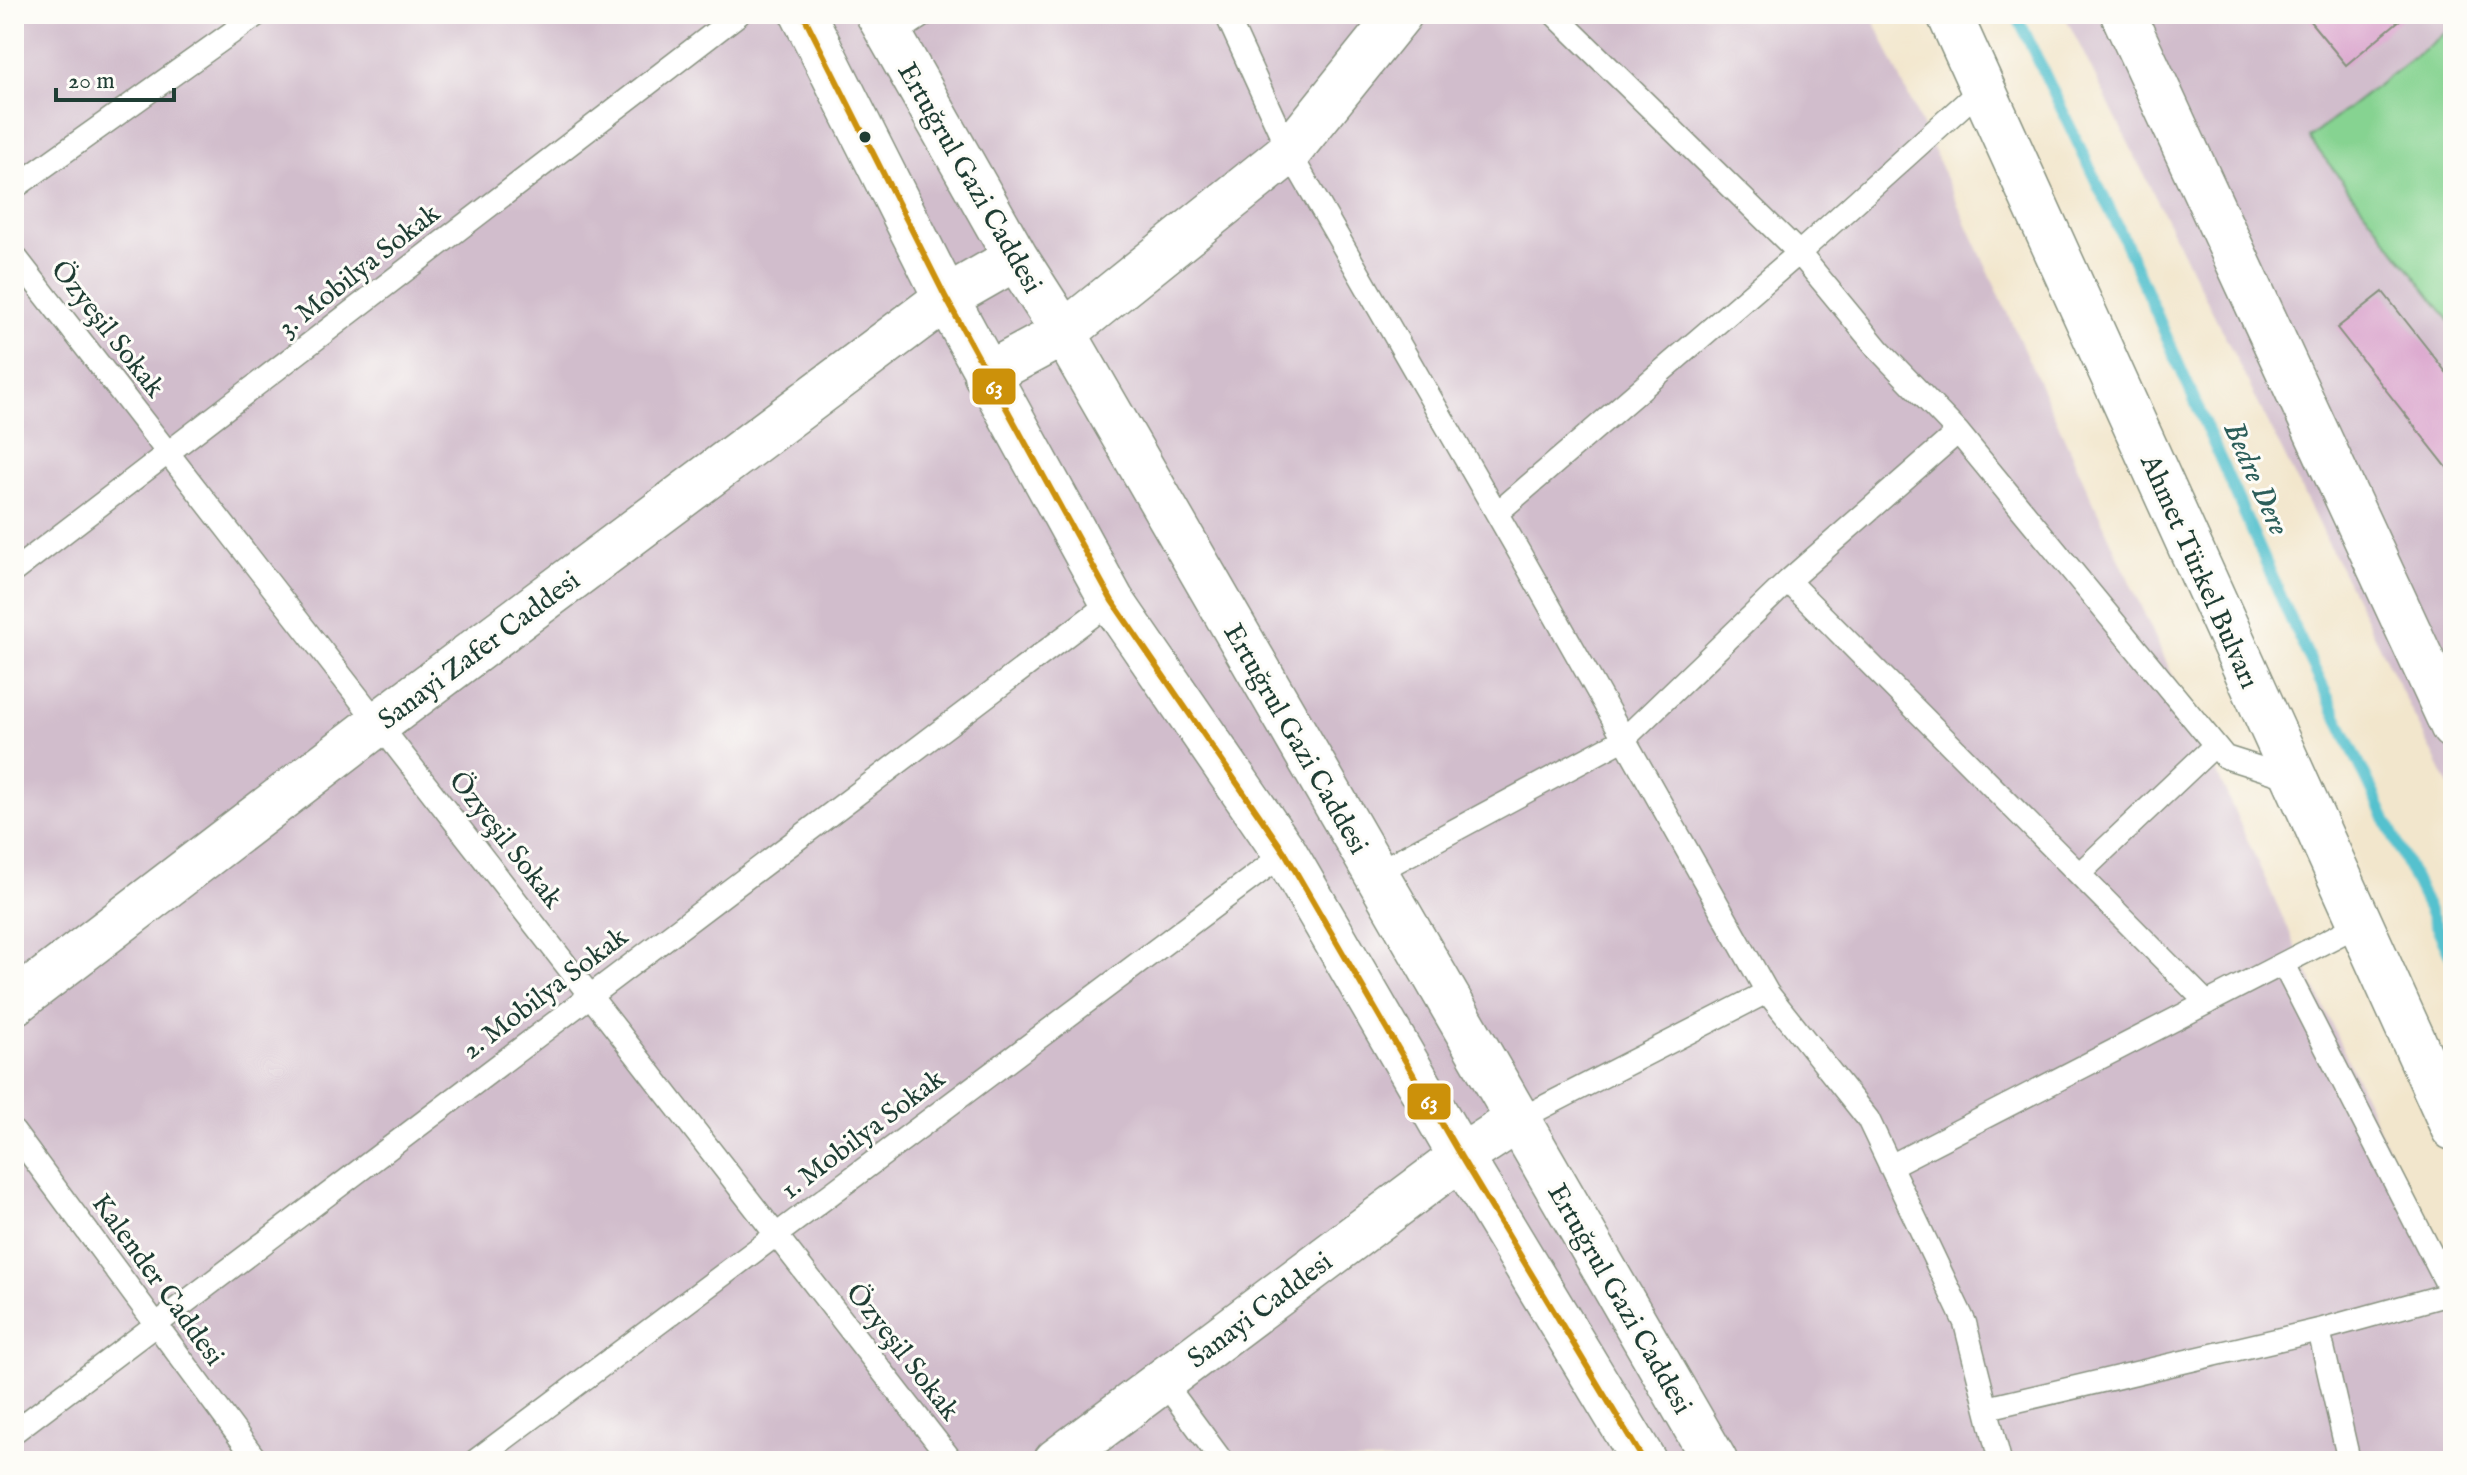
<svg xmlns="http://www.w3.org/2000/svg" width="2467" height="1475" font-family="'IM FELL English',serif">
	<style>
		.industrial { fill: #d1bdcc }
		.garden { fill: #86d391; stroke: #528862; stroke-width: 2 }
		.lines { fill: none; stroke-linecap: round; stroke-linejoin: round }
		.stream { stroke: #55c1ce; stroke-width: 12 }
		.building { fill: #ddabd0 }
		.lane-casing { stroke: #889280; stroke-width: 25 }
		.secondary-casing { stroke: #889280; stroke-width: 47 }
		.lane { stroke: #fff; stroke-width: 22 }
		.secondary { stroke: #fff; stroke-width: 44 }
		.bus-1-casing { stroke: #fdfcf7; stroke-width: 12 }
		.bus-1 { stroke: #cc910a; stroke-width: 6 }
		.bus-dot { fill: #1f3d34; stroke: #fdfcf7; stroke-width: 3 }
		.labels { text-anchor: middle; stroke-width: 6; stroke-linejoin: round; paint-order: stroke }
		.street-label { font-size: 28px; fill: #1f3d34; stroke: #fdfcf7 }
		.water-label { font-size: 30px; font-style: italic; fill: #2c5e5a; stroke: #fdfcf7 }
		.line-badge { stroke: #fdfcf7; stroke-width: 3 }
		.badge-label { font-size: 22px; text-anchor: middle; font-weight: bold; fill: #fff }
	</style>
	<rect width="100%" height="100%" fill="#fdfcf7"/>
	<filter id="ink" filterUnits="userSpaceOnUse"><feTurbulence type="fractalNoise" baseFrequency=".0125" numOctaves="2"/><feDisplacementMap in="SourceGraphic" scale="16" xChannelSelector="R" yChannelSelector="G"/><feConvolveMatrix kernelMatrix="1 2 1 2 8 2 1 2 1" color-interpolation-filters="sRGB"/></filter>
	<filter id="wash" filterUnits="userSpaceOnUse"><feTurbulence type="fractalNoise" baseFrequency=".006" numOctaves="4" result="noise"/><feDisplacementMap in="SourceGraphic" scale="32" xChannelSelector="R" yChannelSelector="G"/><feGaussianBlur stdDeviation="1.8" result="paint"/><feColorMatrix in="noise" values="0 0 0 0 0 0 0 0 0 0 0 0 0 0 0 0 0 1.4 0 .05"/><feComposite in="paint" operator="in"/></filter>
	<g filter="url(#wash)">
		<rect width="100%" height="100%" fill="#f2e6cc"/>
		<path class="industrial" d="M14,14h1857l582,1277v170h-2439z
			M2064,14h389v780z"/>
		<path class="garden" d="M2453,27v298l-144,-187z"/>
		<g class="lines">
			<path class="stream" d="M2016,14l104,217 172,391 161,339"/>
		</g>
		<g id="blocks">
			<path class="building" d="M2316,14h91l-61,51 -37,-45z
				M2383,292l70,89v94l-116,-147z"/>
		</g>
	</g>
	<g filter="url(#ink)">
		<use href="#blocks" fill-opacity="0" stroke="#889280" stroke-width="2"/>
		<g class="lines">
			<defs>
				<path id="lane" d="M1226,14l63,138 230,400 248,440 101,127 97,204 35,138
					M1554,14l245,239 80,97 79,82 267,325 69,22
					M890,37l35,-23
					M14,188l244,-174
					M14,255l938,1206
					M1497,513l302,-260 183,-165
					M14,571l725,-557
					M1788,581l419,422
					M1375,873l249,-134 164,-158 170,-149
					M2079,874l136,-129
					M2283,964l170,332
					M1518,1120l249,-128
					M14,1132l243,329
					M1890,1166l470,-242
					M2319,1330l30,131
					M1163,1381l59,80
					M1987,1408l332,-78 134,-37
					M14,1432l1098,-831
					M475,1461l810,-608"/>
				<path id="secondary" d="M803,14l143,284 166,303 173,252 176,304 183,304
					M878,14l138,244 48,75 651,1128
					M1949,14l504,1114
					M2123,14l330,713
					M986,375l78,-42 225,-181 111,-138
					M14,1003l365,-280 567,-425 70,-40
					M1056,1461l405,-304 57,-37"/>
			</defs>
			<use href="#lane" class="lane-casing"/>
			<use href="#secondary" class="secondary-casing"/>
			<use href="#lane" class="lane"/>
			<use href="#secondary" class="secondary"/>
			<defs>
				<path id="bus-1" d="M803,14l143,284 166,303 173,252 176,304 183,304"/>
			</defs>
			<use href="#bus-1" class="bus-1-casing"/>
			<use href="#bus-1" class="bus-1"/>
		</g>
	</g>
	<circle class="bus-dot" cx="865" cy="137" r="7"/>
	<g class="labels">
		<g class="street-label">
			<text transform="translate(971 177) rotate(60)" y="10">Ertuğrul Gazi Caddesi</text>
			<text transform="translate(358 269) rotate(-38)" y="10">3. Mobilya Sokak</text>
			<text transform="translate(109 328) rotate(52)" y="10">Özyeşil Sokak</text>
			<text transform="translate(2201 571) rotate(66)" y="10">Ahmet Türkel Bulvarı</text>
			<text transform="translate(478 649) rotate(-37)" y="10">Sanayi Zafer Caddesi</text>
			<text transform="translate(1297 738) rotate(60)" y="10">Ertuğrul Gazi Caddesi</text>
			<text transform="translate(507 839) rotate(52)" y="10">Özyeşil Sokak</text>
			<text transform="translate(544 992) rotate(-37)" y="10">2. Mobilya Sokak</text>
			<text transform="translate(862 1133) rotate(-37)" y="10">1. Mobilya Sokak</text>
			<text transform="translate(159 1279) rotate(54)" y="10">Kalender Caddesi</text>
			<text transform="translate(1621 1298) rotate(60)" y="10">Ertuğrul Gazi Caddesi</text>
			<text transform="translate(1259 1309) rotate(-37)" y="10">Sanayi Caddesi</text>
			<text transform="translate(904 1351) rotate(52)" y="10">Özyeşil Sokak</text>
		</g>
		<g class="water-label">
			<text transform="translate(2257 478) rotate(66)" y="10">Bedre Dere</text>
		</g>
	</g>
	<g class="line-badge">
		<rect x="971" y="367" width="46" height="39" rx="8" fill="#cc910a"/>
		<rect x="1406" y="1082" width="46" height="39" rx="8" fill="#cc910a"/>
	</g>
	<g class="badge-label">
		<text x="994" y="394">63</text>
		<text x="1429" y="1109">63</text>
	</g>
	<rect width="2467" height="1475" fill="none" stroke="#fdfcf7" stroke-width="48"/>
	<path d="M56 88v12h118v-12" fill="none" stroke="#1f3d34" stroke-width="4"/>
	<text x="68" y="88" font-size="24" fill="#1f3d34" stroke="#fdfcf7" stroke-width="6" paint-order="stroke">20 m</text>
</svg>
